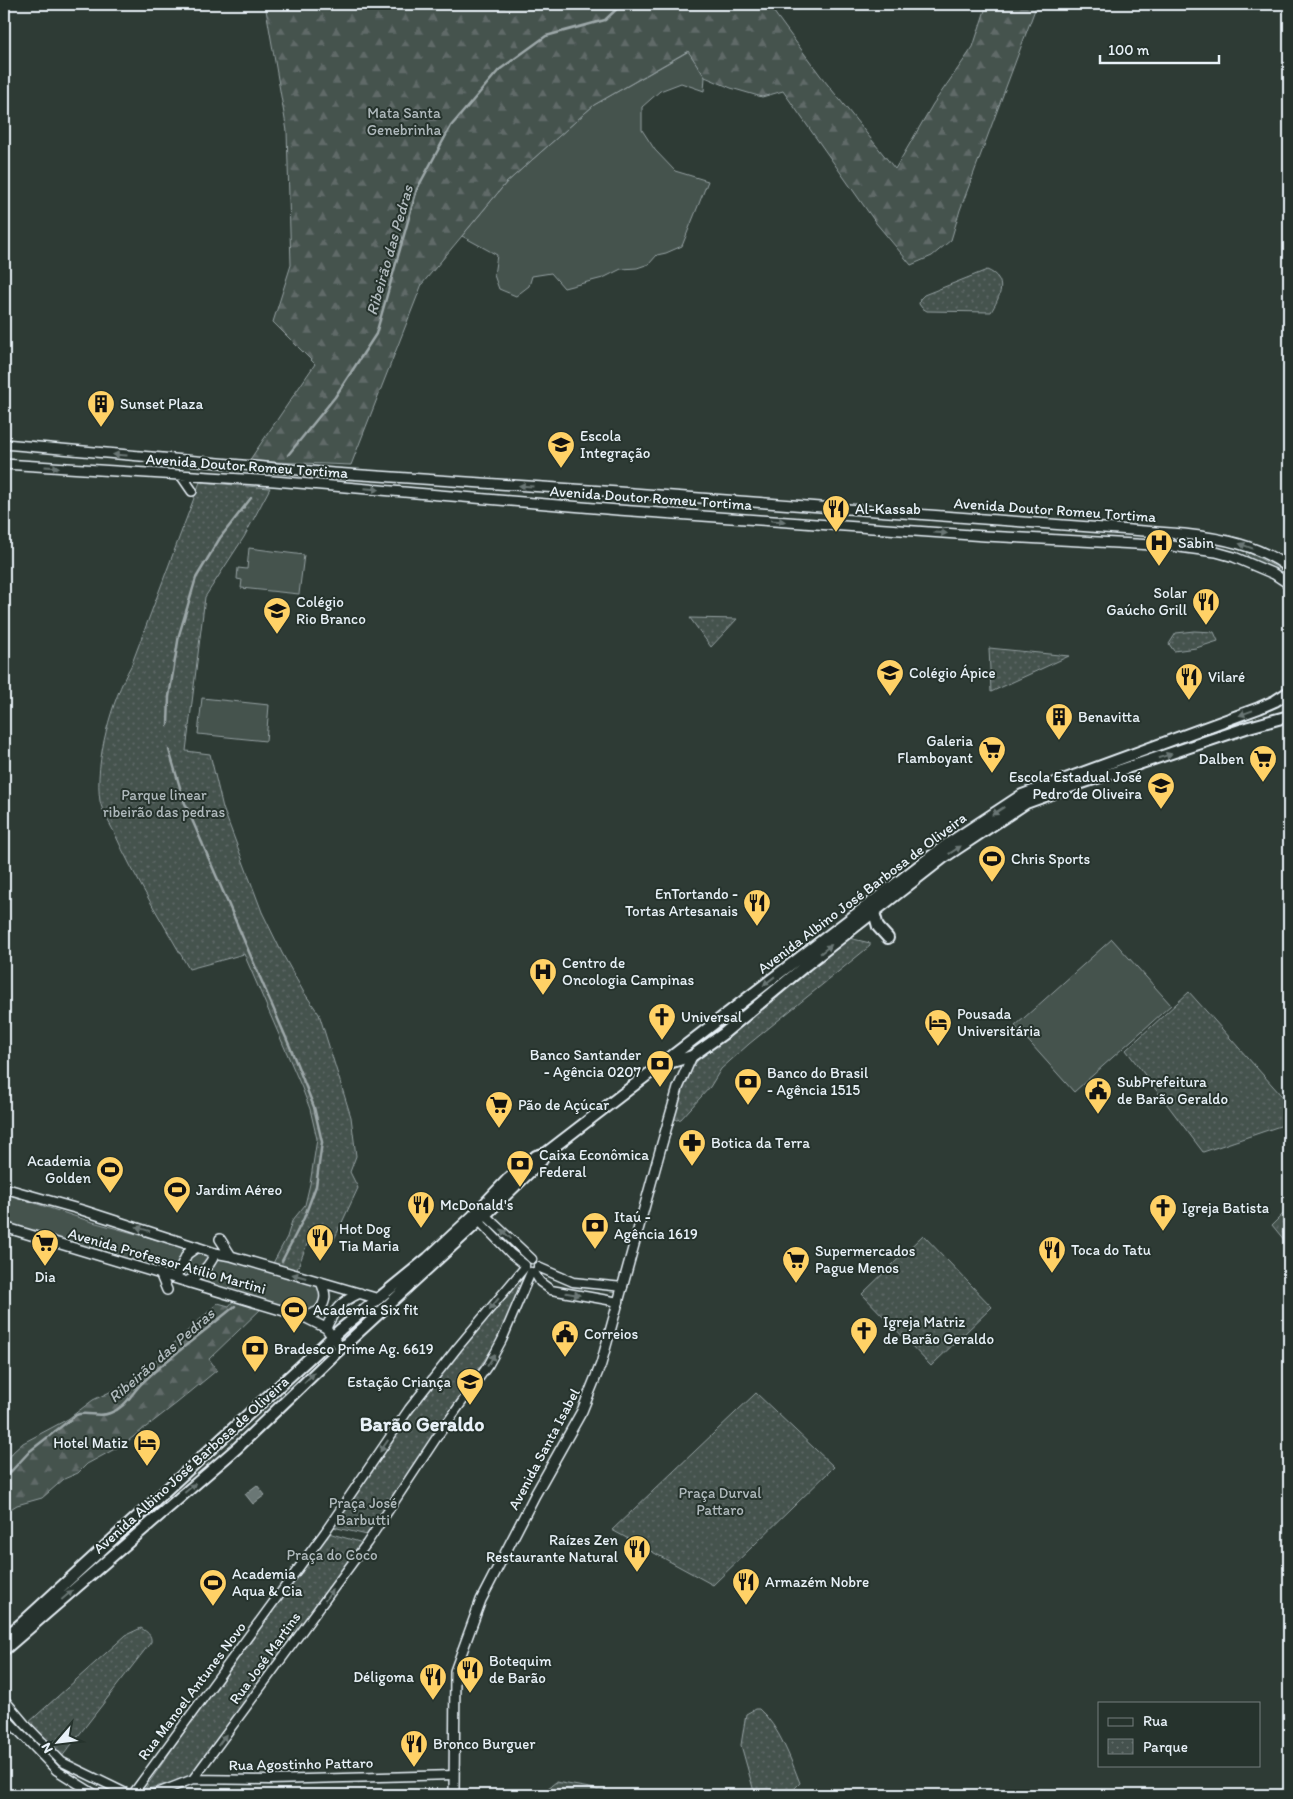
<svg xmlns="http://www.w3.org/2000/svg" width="1293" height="1799" font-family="Itim,sans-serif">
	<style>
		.grass { fill: #45524e; stroke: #96a2a3 }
		.forest { fill: url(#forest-firs); stroke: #96a2a3 }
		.park { fill: url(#park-dots); stroke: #96a2a3 }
		.water { fill: #6b7775; stroke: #9da8a9 }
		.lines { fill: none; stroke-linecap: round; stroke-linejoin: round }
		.stream { stroke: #9da8a9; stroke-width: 2.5 }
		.tertiary-casing { stroke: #e8f1f8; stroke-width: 11 }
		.secondary-casing { stroke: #e8f1f8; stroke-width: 12 }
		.primary-casing { stroke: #e8f1f8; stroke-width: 14 }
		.tertiary { stroke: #26332d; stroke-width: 8 }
		.secondary { stroke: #26332d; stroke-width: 9 }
		.primary { stroke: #26332d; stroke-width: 10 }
		.oneway { fill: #6a7674 }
		.labels { text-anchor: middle; stroke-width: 4; stroke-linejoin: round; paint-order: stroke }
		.park-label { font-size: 15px; fill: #afb9bc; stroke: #26332d }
		.poi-label { font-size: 15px; fill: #e8f1f8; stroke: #26332d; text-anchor: start }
		.street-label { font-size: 15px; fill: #e8f1f8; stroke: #26332d }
		.water-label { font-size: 16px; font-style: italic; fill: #b0babd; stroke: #26332d }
		.district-label { font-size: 20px; font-weight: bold; fill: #e8f1f8; stroke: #26332d }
	</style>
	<defs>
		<pattern id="forest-firs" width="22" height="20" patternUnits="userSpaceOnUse" patternTransform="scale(1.25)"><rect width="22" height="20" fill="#45524e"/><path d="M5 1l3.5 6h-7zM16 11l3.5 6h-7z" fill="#606b68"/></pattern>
		<pattern id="park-dots" width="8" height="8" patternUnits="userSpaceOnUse" patternTransform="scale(1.25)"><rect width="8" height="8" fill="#45524e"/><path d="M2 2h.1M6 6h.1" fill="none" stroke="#606b68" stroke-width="1.8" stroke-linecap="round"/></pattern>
	</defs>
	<rect width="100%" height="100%" fill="#2e3b35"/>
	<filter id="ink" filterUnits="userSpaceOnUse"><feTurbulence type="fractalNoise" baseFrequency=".02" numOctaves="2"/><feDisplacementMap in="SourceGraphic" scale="10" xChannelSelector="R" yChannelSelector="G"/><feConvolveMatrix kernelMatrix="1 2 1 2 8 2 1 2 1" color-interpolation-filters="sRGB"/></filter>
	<g filter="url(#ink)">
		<path class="grass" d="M689,51l16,26 -1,14 -23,-8 -21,8 -18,16v23l13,20 20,21 33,10 -26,65 -16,7 -9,2 -8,9 -12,4 -16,1 -18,9 -39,10 -13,-15 -19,3 -3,10 -13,10 -17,-7 -5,-14 3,-20 -35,-19 44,-53 88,-78z
			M249,548l55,7 -5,39 -58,-6 1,-8 -5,-1 1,-11 9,1z
			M1248,552l41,22v5l-40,-21 -3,-5z
			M202,698l67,7 -3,36 -68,-7z
			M1112,939l59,66 -97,87 -59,-66z
			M4,1193l85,28 230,63 4,8 -3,14 -17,8 -299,-88z"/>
		<path class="forest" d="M265,4h503l52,71 75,94 38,-65 40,-57 14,-43h50l-77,206 -9,30 -19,16 -21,9 -35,-42 -93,-132 -21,6 -31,-9 -26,-11 -17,-26 -94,54 -88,78 -84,101 -71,181 -102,-4 66,-97 -42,-42 18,-57 -4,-134z
			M235,1299l28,8 -54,52 8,11 -40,33 -53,41 -37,20 -9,9 -14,6 -22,19 -25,7 -13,8v-47l9,-14 10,-9 45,-24 25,-19 40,-19 85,-78 11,3z
			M556,1782l73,13h-90z"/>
		<path class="park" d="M987,270c22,9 13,27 4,42l-64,-1 -5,-3 -3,-4 1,-5 4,-4z
			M200,482l70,6 -26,49 -39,60 -19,154 24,3 13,54 39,104 20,41 21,38 16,23 32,103 5,39 -6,16 8,16 -27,58 -22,-7 -15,38 -23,-10 16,-30 5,-16 13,-16 5,-21 7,-45 -7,-30 -8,-21 -58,-134 -55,15c-25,-45 -54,-90 -75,-137 -5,-10 -12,-21 -14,-31 -6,-38 12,-102 31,-135z
			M690,618l47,1 -26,28z
			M1194,631l20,1 4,9 -22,7 -22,3 -5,-7 7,-11z
			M989,648l80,8 -78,36z
			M849,938l21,5v3l-121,98 -28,25 -11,18 -29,32 -5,1 -3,-5 17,-44 11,-15z
			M1189,992l100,112v19l-86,29 -77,-102z
			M1289,1208v38l-17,-21z
			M923,1235l69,72 -61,59 -69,-72z
			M522,1273l5,3 -30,65 -130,194 -34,-8 57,-84 71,-95z
			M756,1393l78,74 -121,118 -101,-55z
			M325,1532l38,11 -171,234 -48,13 116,-168z
			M141,1628c6,4 11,7 10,14l-90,116 -34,-34 99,-89z
			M755,1709h4c20,17 32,51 41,74l-12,12h-33l-14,-50 5,-31z"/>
		<path class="water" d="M257,1485l8,10 -12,9 -8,-10z"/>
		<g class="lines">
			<path class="stream" d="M288,455l47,-58 41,-63 41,-145 34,-63 48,-56 47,-34 59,-16 17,-16
				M168,725l1,-28 10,-62 17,-57 24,-40 31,-40
				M169,750l15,51 106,246 24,60 8,35 -6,44 -12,32 -22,43
				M4,1479l26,-28 46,-36c10,-4 23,3 34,-2 17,-6 21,-20 33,-31 29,-27 62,-51 92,-76"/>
			<defs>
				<path id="tertiary" d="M483,1213l49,46
					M477,1219l34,35 14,11
					M538,1267l35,15 50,5
					M534,1272l6,10 11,8 68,12
					M4,1699l21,25 37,38 68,33
					M4,1716l52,54 40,25
					M193,1779l174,-236 70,-106 52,-73 13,-24 29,-68
					M132,1795l193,-263 84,-123 49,-62 67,-80
					M152,1795l41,-16 77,1 184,-5"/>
				<path id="secondary" d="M4,444l329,29 286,19 565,42c37,4 75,11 105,34
					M4,464l270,17 344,29 367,26 187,10 44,6 18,5 40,17 15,10
					M181,475l11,16
					M4,1188l78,22 133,43 16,3 148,43
					M4,1227l300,90 22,11 15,20
					M220,1239l11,17
					M160,1273l7,17
					M176,1277l11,-23 10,-7
					M188,1281c12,-6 22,-14 27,-28
					M304,1317l15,-6c8,-11 7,-17 2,-29
					M326,1328c9,-19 14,-26 34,-35
					M454,1795l1,-124 26,-71 54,-105 47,-84 19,-47 60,-217 17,-59 14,-32"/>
				<path id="primary" d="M874,912l4,15 10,11
					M666,1064l26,-8 31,-22 83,-69 137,-107 83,-55 47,-17 176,-59 40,-11
					M4,1638l18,-15 319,-294 87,-71 45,-42 35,-37 28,-23 10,-3
					M4,1650l233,-202 99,-95 143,-132 62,-60 5,-8 400,-308 76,-50 237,-87 16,-7 14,-9"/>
			</defs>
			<use href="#tertiary" class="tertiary-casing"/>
			<use href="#secondary" class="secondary-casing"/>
			<use href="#primary" class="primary-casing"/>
			<use href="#tertiary" class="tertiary"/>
			<use href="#secondary" class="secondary"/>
			<use href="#primary" class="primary"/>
		</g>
		<defs><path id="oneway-solid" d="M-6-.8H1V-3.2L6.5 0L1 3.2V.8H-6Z" transform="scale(1.25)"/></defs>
		<g class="oneway">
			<use href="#oneway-solid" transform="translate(120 455) rotate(-176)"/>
			<use href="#oneway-solid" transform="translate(52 467) rotate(4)"/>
			<use href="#oneway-solid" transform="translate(526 486) rotate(-176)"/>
			<use href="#oneway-solid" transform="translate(372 489) rotate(5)"/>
			<use href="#oneway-solid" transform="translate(778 521) rotate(4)"/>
			<use href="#oneway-solid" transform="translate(940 533) rotate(4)"/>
			<use href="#oneway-solid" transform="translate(1246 546) rotate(-160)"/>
			<use href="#oneway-solid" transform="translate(1246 713) rotate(160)"/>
			<use href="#oneway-solid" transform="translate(1165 756) rotate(-18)"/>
			<use href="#oneway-solid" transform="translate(998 811) rotate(147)"/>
			<use href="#oneway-solid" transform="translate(955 850) rotate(-33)"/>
			<use href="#oneway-solid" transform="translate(826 949) rotate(-38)"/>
			<use href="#oneway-solid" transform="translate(769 981) rotate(142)"/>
			<use href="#oneway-solid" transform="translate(143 1229) rotate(-162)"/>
			<use href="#oneway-solid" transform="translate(506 1234) rotate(-137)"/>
			<use href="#oneway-solid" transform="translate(299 1276) rotate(-165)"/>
			<use href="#oneway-solid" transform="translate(573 1294) rotate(9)"/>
			<use href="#oneway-solid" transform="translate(494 1304) rotate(130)"/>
			<use href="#oneway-solid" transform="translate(491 1360) rotate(-59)"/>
			<use href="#oneway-solid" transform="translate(309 1378) rotate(-44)"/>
			<use href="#oneway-solid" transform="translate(384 1446) rotate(125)"/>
			<use href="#oneway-solid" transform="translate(190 1488) rotate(-41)"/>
			<use href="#oneway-solid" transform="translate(67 1595) rotate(-41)"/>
			<use href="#oneway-solid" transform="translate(329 1595) rotate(-54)"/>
			<use href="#oneway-solid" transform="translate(222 1740) rotate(-54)"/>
		</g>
	</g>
	<defs>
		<symbol id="building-pin" viewBox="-11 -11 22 30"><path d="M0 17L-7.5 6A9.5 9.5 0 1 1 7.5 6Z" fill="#ffd166" stroke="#26332d"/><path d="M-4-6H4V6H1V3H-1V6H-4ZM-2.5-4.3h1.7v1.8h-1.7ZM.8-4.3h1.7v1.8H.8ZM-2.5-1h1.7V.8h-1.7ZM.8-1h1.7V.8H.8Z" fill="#111"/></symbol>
		<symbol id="school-pin" viewBox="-11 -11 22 30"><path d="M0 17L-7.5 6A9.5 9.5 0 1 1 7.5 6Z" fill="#ffd166" stroke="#26332d"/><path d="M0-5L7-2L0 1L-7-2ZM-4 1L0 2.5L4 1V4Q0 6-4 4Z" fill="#111"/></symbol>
		<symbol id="restaurant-pin" viewBox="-11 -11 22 30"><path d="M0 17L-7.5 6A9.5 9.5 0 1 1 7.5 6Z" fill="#ffd166" stroke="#26332d"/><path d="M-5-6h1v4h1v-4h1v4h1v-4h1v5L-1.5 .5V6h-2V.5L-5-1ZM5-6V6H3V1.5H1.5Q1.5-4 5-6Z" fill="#111"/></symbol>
		<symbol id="hospital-pin" viewBox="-11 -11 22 30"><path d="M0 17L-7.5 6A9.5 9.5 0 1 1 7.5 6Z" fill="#ffd166" stroke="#26332d"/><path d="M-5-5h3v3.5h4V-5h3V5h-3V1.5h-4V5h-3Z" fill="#111"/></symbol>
		<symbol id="supermarket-pin" viewBox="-11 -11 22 30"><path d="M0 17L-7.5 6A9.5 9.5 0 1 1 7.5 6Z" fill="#ffd166" stroke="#26332d"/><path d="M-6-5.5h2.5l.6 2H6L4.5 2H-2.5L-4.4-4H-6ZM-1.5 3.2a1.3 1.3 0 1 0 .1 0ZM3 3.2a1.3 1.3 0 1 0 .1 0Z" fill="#111"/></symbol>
		<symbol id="stadium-pin" viewBox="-11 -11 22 30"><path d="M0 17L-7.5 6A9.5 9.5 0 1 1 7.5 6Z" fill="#ffd166" stroke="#26332d"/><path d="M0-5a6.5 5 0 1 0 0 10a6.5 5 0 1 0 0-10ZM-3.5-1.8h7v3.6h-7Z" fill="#111"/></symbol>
		<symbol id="church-pin" viewBox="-11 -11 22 30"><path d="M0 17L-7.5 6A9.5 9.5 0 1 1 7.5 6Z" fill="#ffd166" stroke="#26332d"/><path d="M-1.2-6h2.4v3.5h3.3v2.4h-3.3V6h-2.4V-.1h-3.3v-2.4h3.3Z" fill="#111"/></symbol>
		<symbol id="hotel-pin" viewBox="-11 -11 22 30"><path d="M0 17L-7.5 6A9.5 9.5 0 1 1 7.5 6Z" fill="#ffd166" stroke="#26332d"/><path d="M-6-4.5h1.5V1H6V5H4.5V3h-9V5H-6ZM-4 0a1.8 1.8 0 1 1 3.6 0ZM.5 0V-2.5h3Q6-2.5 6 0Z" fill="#111"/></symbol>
		<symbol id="bank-pin" viewBox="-11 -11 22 30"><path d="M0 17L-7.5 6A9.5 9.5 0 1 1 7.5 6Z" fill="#ffd166" stroke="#26332d"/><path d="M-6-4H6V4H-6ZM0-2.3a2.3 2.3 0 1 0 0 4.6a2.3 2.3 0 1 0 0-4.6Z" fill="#111"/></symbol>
		<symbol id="civic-pin" viewBox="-11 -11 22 30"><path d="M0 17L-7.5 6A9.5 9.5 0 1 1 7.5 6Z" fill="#ffd166" stroke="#26332d"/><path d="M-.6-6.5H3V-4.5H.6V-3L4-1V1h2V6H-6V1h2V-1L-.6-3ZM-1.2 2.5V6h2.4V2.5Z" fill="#111"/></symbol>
		<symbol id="pharmacy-pin" viewBox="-11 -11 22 30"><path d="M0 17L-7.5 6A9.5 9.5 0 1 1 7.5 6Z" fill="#ffd166" stroke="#26332d"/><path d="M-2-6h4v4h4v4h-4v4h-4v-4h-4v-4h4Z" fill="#111"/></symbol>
	</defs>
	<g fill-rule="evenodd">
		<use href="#building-pin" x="85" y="388" width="32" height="43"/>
		<use href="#school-pin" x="545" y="429" width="32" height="43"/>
		<use href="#restaurant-pin" x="820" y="493" width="32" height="43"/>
		<use href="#hospital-pin" x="1143" y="527" width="32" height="43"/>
		<use href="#restaurant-pin" x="1190" y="586" width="32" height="43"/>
		<use href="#school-pin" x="261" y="595" width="32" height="43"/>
		<use href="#school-pin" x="874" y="657" width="32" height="43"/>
		<use href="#restaurant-pin" x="1173" y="661" width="32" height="43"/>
		<use href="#building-pin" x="1043" y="701" width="32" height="43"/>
		<use href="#supermarket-pin" x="976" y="734" width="32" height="43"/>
		<use href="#supermarket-pin" x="1247" y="743" width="32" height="43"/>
		<use href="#school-pin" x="1145" y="770" width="32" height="43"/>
		<use href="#stadium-pin" x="976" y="843" width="32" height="43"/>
		<use href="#restaurant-pin" x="741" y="887" width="32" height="43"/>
		<use href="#hospital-pin" x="527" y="956" width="32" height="43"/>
		<use href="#church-pin" x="646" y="1001" width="32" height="43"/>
		<use href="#hotel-pin" x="922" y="1007" width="32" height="43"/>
		<use href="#bank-pin" x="644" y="1048" width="32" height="43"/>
		<use href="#bank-pin" x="732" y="1066" width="32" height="43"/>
		<use href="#civic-pin" x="1082" y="1075" width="32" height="43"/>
		<use href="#supermarket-pin" x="483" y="1089" width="32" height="43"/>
		<use href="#pharmacy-pin" x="676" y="1127" width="32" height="43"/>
		<use href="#bank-pin" x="504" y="1148" width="32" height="43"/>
		<use href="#stadium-pin" x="94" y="1154" width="32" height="43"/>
		<use href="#stadium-pin" x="161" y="1174" width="32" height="43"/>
		<use href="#restaurant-pin" x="405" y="1189" width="32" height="43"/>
		<use href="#church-pin" x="1147" y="1192" width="32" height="43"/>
		<use href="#bank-pin" x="579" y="1210" width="32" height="43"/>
		<use href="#restaurant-pin" x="304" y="1222" width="32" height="43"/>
		<use href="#supermarket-pin" x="29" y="1227" width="32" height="43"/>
		<use href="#restaurant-pin" x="1036" y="1234" width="32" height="43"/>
		<use href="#supermarket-pin" x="780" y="1244" width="32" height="43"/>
		<use href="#stadium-pin" x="278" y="1294" width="32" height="43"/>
		<use href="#church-pin" x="848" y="1315" width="32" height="43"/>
		<use href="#civic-pin" x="549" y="1318" width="32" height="43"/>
		<use href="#bank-pin" x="239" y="1333" width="32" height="43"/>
		<use href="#school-pin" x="454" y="1366" width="32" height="43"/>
		<use href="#hotel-pin" x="131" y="1427" width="32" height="43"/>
		<use href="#restaurant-pin" x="621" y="1533" width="32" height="43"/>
		<use href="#restaurant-pin" x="730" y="1566" width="32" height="43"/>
		<use href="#stadium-pin" x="197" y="1567" width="32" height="43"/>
		<use href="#restaurant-pin" x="454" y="1654" width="32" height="43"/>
		<use href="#restaurant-pin" x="417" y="1661" width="32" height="43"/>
		<use href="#restaurant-pin" x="398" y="1728" width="32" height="43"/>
	</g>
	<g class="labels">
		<g class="park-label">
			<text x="404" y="118">Mata Santa<tspan x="404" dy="17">Genebrinha</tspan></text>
			<text x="164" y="800">Parque linear<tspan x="164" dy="17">ribeirão das pedras</tspan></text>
			<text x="720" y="1498">Praça Durval<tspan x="720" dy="17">Pattaro</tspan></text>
			<text x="363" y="1508">Praça José<tspan x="363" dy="17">Barbutti</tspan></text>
			<text x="332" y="1560">Praça do Coco</text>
		</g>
		<g class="poi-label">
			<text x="120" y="409">Sunset Plaza</text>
			<text x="580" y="441">Escola<tspan x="580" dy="17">Integração</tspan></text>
			<text x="855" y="514">Al-Kassab</text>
			<text x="1178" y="548">Sabin</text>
			<text x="1187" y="598" text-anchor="end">Solar<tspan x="1187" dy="17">Gaúcho Grill</tspan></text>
			<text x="296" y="607">Colégio<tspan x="296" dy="17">Rio Branco</tspan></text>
			<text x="909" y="678">Colégio Ápice</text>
			<text x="1208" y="682">Vilaré</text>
			<text x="1078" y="722">Benavitta</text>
			<text x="973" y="746" text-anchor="end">Galeria<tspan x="973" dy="17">Flamboyant</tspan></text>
			<text x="1244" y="764" text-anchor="end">Dalben</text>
			<text x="1142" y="782" text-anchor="end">Escola Estadual José<tspan x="1142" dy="17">Pedro de Oliveira</tspan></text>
			<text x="1011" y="864">Chris Sports</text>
			<text x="738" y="899" text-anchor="end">EnTortando -<tspan x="738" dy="17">Tortas Artesanais</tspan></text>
			<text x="562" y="968">Centro de<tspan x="562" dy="17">Oncologia Campinas</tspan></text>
			<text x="957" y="1019">Pousada<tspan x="957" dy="17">Universitária</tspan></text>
			<text x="681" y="1022">Universal</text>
			<text x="641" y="1060" text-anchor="end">Banco Santander<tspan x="641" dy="17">- Agência 0207</tspan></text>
			<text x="767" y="1078">Banco do Brasil<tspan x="767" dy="17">- Agência 1515</tspan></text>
			<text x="1117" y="1087">SubPrefeitura<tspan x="1117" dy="17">de Barão Geraldo</tspan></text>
			<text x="518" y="1110">Pão de Açúcar</text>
			<text x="711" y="1148">Botica da Terra</text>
			<text x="539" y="1160">Caixa Econômica<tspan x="539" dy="17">Federal</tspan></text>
			<text x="91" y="1166" text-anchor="end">Academia<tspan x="91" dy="17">Golden</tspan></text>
			<text x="196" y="1195">Jardim Aéreo</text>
			<text x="440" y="1210">McDonald's</text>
			<text x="1182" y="1213">Igreja Batista</text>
			<text x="614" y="1222">Itaú -<tspan x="614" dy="17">Agência 1619</tspan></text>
			<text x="339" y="1234">Hot Dog<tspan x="339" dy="17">Tia Maria</tspan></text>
			<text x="1071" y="1255">Toca do Tatu</text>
			<text x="815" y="1256">Supermercados<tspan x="815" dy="17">Pague Menos</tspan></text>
			<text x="45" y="1282" text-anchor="middle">Dia</text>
			<text x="313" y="1315">Academia Six fit</text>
			<text x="883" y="1327">Igreja Matriz<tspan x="883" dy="17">de Barão Geraldo</tspan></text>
			<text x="584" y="1339">Correios</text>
			<text x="274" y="1354">Bradesco Prime Ag. 6619</text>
			<text x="451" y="1387" text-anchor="end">Estação Criança</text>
			<text x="128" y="1448" text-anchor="end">Hotel Matiz</text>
			<text x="618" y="1545" text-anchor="end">Raízes Zen<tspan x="618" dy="17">Restaurante Natural</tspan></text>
			<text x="232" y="1579">Academia<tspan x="232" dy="17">Aqua &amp; Cia</tspan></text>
			<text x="765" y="1587">Armazém Nobre</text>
			<text x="489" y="1666">Botequim<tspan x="489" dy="17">de Barão</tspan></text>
			<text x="414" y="1682" text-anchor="end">Déligoma</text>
			<text x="433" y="1749">Bronco Burguer</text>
		</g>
		<g class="street-label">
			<text transform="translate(247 466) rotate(4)" y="5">Avenida Doutor Romeu Tortima</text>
			<text transform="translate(651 498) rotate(4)" y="5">Avenida Doutor Romeu Tortima</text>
			<text transform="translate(1055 510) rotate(4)" y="5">Avenida Doutor Romeu Tortima</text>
			<text transform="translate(862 893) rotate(-37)" y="5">Avenida Albino José Barbosa de Oliveira</text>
			<text transform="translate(167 1261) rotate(16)" y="5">Avenida Professor Atílio Martini</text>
			<text transform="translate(544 1449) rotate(-62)" y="5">Avenida Santa Isabel</text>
			<text transform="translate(191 1465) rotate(-42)" y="5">Avenida Albino José Barbosa de Oliveira</text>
			<text transform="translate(265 1658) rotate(-54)" y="5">Rua José Martins</text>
			<text transform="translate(192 1691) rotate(-53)" y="5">Rua Manoel Antunes Novo</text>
			<text transform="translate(301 1764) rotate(-1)" y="5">Rua Agostinho Pattaro</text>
		</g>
		<g class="water-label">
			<text transform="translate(389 250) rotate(-74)" y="6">Ribeirão das Pedras</text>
			<text transform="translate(161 1355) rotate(-41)" y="6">Ribeirão das Pedras</text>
		</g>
		<g class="district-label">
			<text x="422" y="1431">Barão Geraldo</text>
		</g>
	</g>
	<rect width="1293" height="1799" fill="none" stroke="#26332d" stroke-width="20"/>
	<rect x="10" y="10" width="1273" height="1779" fill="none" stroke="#e8f1f8" stroke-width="2" filter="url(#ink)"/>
	<rect x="1098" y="1702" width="162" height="65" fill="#26332d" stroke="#747f7e"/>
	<rect x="1108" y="1718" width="25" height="8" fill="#26332d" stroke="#747f7e"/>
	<text x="1143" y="1726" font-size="15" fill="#e8f1f8">Rua</text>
	<rect x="1108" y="1739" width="25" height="15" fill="url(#park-dots)" stroke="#747f7e"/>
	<text x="1143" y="1752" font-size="15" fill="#e8f1f8">Parque</text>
	<g transform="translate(58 1742) rotate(242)" stroke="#26332d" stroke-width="4" paint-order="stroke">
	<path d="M0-4L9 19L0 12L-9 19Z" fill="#e8f1f8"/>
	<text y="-8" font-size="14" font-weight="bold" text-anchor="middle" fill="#e8f1f8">N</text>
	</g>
	<path d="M1100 55v8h119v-8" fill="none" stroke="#e8f1f8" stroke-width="2.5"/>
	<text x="1108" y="55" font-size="15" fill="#e8f1f8" stroke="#26332d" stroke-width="4" paint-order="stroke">100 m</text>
</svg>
